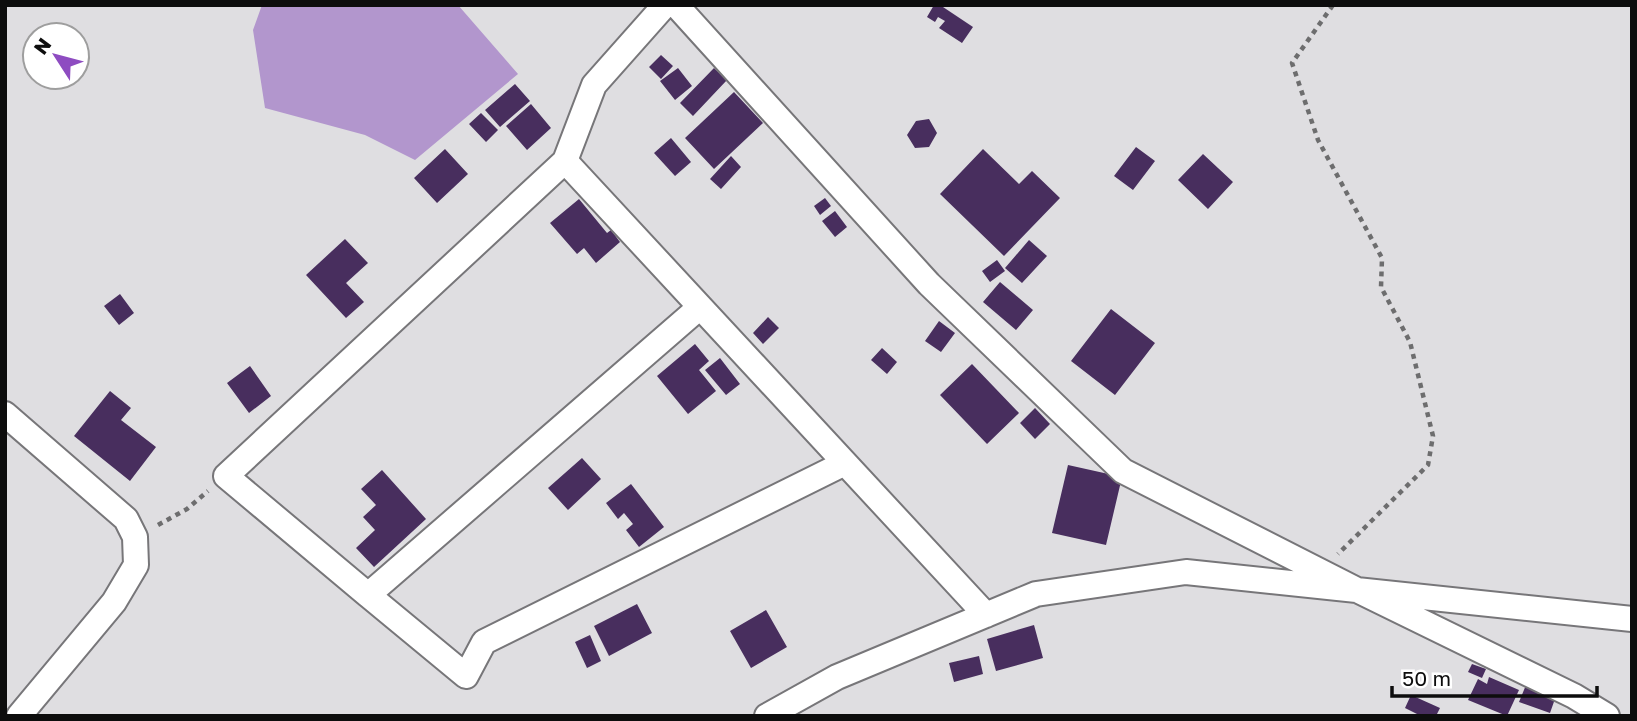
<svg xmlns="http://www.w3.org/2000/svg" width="1637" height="721" font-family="'Golos Text',sans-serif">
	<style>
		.forest { fill: #b296cd }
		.building { fill: #482e5e }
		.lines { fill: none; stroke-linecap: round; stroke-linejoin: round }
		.street-casing { stroke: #777679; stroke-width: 28 }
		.path { stroke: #6d6d6e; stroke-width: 4.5; stroke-dasharray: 5 5; stroke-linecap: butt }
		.street { stroke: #fff; stroke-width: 24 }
	</style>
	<rect width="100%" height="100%" fill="#dfdee1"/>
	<path class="forest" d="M262,5h196l60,69 -103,86 -50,-25 -100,-27 -12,-78z"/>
	<path class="building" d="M934,5h6l33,22 -11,16 -23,-15 6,-7 -7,-4 -3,5 -8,-5z
		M661,55l12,11 -12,13 -12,-12z
		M678,68l14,18 -17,14 -15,-19z
		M714,68l13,12 -34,36 -13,-13z
		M515,84l15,17 -30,26 -15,-17z
		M734,92l29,31 -49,46 -29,-31z
		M531,104l20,24 -24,22 -21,-24z
		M481,113l17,17 -12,12 -17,-18z
		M929,119l8,14 -8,14 -14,1 -8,-13 9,-14z
		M671,138l20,24 -16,14 -21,-23z
		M1136,147l19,14 -22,29 -19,-14z
		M445,149l23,25 -31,29 -23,-25z
		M983,149l36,35 13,-13 28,27 -56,58 -64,-62z
		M1203,154l30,28 -25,27 -30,-29z
		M731,156l10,11 -20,22 -11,-10z
		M825,198l6,8 -11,9 -6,-9z
		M579,199l28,34 4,-3 9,12 -24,21 -12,-15 -7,6 -27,-31z
		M835,211l12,16 -12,10 -13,-16z
		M345,239l23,24 -22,20 18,19 -18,16 -40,-43z
		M1029,240l18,16 -25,27 -17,-15z
		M997,260l8,11 -15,11 -8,-11z
		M1000,282l33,28 -17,20 -33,-28z
		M120,294l14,19 -15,12 -15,-19z
		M1111,309l44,34 -40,52 -44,-34z
		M768,317l11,11 -16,16 -10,-11z
		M939,321l16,12 -14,19 -16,-11z
		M695,344l14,17 -10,9 17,21 -28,23 -31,-38z
		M882,348l15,14 -10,12 -16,-14z
		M720,358l20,26 -14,11 -21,-25z
		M972,364l47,49 -32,31 -47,-49z
		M250,366l21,30 -22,17 -22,-30z
		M110,391l21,17 -10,12 35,27 -26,34 -56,-45z
		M1035,408l15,16 -15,15 -15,-16z
		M582,458l19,21 -33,31 -20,-22z
		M1068,465l54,12 -16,68 -54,-12z
		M382,470l44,49 -52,48 -18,-19 19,-18 -12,-13 13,-12 -15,-16z
		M631,484l33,43 -25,20 -13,-17 7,-6 -9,-11 -6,6 -12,-16z
		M637,604l15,29 -43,23 -15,-30z
		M766,610l21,37 -36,21 -21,-37z
		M1034,625l9,33 -47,13 -9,-32z
		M590,635l11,26 -14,7 -12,-26z
		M979,656l4,18 -29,8 -5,-19z
		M1472,664l14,5 -4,9 -14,-6z
		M1489,677l30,13 -12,26 -39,-16 10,-21 9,5z
		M1526,685l30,11 -6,17 -31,-11z
		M1411,695l29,13 -4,8h-15l-16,-8z"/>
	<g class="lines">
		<defs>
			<path id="street" d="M676,5l253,279 194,187 232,118 219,107 33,20
				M565,161l29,-76 71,-80
				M700,307l-332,288 -142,-119 339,-315 421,454
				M5,414l121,105 9,18 1,28 -22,37 -95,114
				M368,595l98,81 18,-34 361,-179
				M767,716l70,-39 199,-83 150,-22 446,47"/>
		</defs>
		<use href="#street" class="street-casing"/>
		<path class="path" d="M1333,5l-41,58 26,77 64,118 -1,29 29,55 23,94 -5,29 -90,89
			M158,525l29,-16 21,-18"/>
		<use href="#street" class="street"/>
	</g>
	<rect width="1637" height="721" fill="none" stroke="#0d0d0d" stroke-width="14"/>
	<g transform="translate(56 56) rotate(306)"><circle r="33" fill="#ffffff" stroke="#9e9e9e" stroke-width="2"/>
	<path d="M0-5L12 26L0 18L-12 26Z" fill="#8e4cc1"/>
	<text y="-10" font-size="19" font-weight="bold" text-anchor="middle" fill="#0d0d0d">N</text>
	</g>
	<path d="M1392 686v10h205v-10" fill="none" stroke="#0d0d0d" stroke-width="3.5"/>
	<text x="1402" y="686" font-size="21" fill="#0d0d0d" stroke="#ffffff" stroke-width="5" paint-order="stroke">50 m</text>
</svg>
